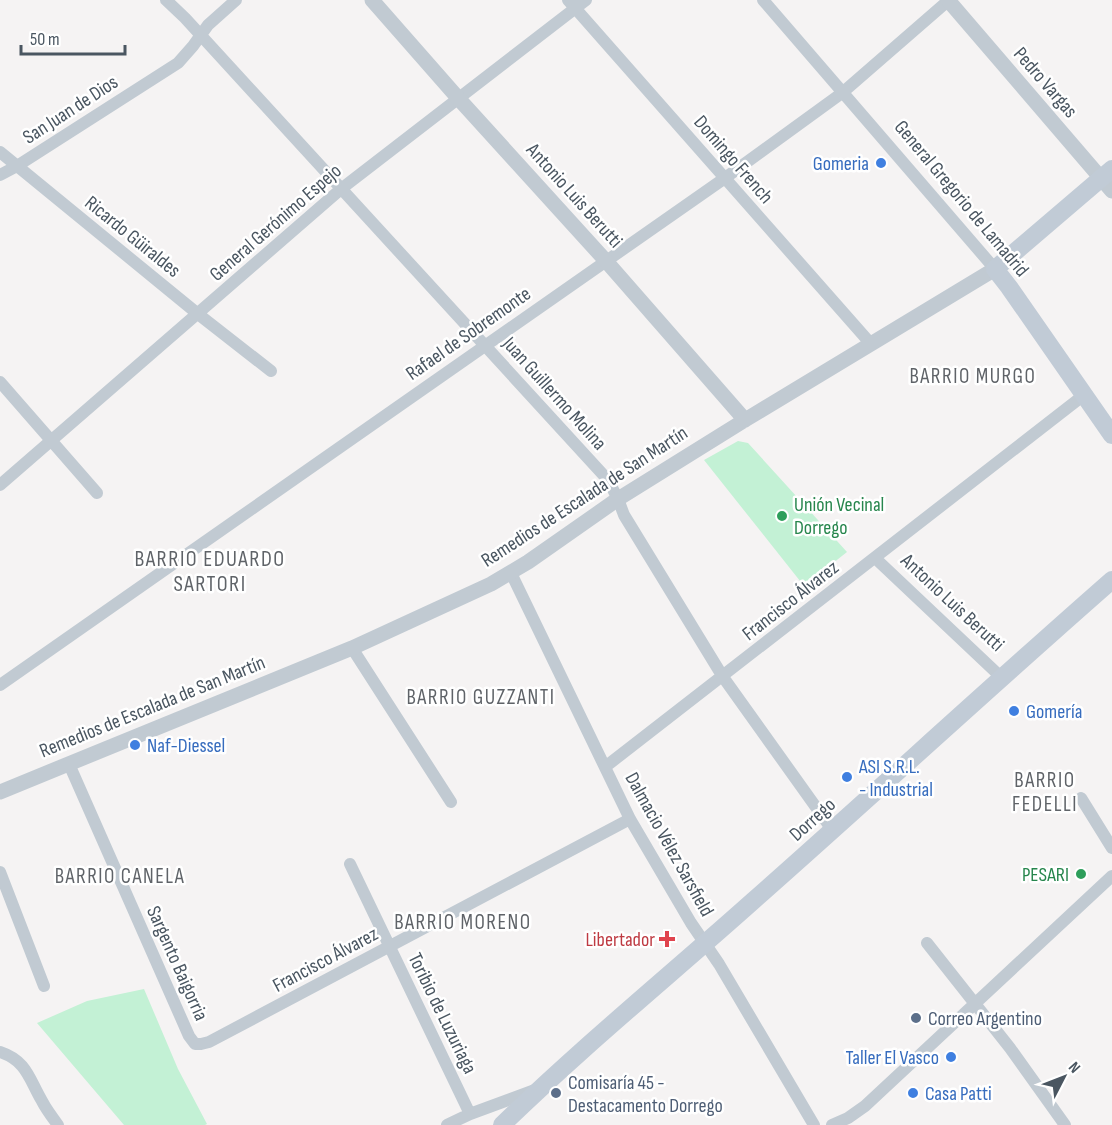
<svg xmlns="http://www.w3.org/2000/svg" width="1112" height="1125" font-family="'Sofia Sans Condensed',sans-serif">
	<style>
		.green { fill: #c3f1d5 }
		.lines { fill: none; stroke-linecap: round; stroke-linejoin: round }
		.minor { stroke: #c1cad2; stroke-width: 12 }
		.tertiary { stroke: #c1cad2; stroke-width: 15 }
		.secondary { stroke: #c1cbd6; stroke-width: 18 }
		.shop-dot { fill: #3f7fe0; stroke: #fff; stroke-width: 2 }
		.leisure-dot { fill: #2e9e5b; stroke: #fff; stroke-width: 2 }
		.health-dot { fill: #e0444e; stroke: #fff; stroke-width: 2 }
		.service-dot { fill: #5c6f8a; stroke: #fff; stroke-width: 2 }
		.labels { text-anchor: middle; stroke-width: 5; stroke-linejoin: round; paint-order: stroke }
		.street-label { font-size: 20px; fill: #4a5661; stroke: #fff }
		.shop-label { font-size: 20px; fill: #366cbe; stroke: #fff; text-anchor: start }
		.leisure-label { font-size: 20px; fill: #27864d; stroke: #fff; text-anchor: start }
		.health-label { font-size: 20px; fill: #be3a42; stroke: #fff; text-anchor: end }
		.service-label { font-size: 20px; fill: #4e5e75; stroke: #fff; text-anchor: start }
		.neighbourhood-label { font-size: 21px; letter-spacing: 1.5px; fill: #5f6368; stroke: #fff }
		.quarter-label { font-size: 22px; letter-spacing: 1.5px; fill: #5f6368; stroke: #fff }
	</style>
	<rect width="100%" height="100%" fill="#f5f3f3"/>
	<path class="green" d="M738,441l10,2 99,109 -43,34 -100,-126z
		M144,989l34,80 29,55 -2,1h-81l-87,-102 50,-22z"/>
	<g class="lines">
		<path class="minor" d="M166,0l19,18 423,462 10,19 6,16 99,162 110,154
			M568,0l303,344
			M763,0l232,269
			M0,152l198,162 73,57
			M0,175l17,-9 161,-103 15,-17 15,-21 28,-25
			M0,382l97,111
			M0,485l341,-296 245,-189
			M875,558l126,119
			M511,573l119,246 61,104 28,41 95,161
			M352,648l99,154
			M0,685l725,-507 117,-85 107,-93
			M69,764l120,272 6,8h6l8,-2 421,-223
			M605,767l479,-372
			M1081,798l31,50
			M350,864l120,250
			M0,872l44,114
			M927,943l83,105 55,77
			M0,1052c27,9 29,27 42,49 4,8 10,16 16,24
			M447,1125l23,-11 65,-24
			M832,1125l16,-7 17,-12 247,-230"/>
		<path class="tertiary" d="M372,0l86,98 148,163 139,159
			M948,0l164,191
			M0,792l352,-144 139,-64 37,-22 90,-63 127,-79 250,-151"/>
		<path class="secondary" d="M1112,169l-117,100 14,18 103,148
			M502,1125c80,-78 167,-149 251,-224 120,-106 238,-215 359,-321"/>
	</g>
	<g class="shop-dot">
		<circle cx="881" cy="163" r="6"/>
		<circle cx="1014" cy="711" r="6"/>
		<circle cx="135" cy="745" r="6"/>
		<circle cx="847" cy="777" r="6"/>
		<circle cx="951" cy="1057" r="6"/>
		<circle cx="913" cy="1093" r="6"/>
	</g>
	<g class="leisure-dot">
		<circle cx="782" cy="516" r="6"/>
		<circle cx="1081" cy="874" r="6"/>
	</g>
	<path class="health-dot" d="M664 930h6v6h6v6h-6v6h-6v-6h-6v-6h6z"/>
	<g class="service-dot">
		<circle cx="916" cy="1018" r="6"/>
		<circle cx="556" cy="1093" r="6"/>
	</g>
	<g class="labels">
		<g class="street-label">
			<text transform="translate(1046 82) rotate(49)" y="7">Pedro Vargas</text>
			<text transform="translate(70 109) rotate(-33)" y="7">San Juan de Dios</text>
			<text transform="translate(734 159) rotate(49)" y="7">Domingo French</text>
			<text transform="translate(575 195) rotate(48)" y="7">Antonio Luis Berutti</text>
			<text transform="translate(962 198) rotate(50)" y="7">General Gregorio de Lamadrid</text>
			<text transform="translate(275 222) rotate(-41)" y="7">General Gerónimo Espejo</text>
			<text transform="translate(133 236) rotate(39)" y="7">Ricardo Güiraldes</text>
			<text transform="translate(468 333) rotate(-35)" y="7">Rafael de Sobremonte</text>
			<text transform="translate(555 393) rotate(48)" y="7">Juan Guillermo Molina</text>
			<text transform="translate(584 496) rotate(-33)" y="7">Remedios de Escalada de San Martín</text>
			<text transform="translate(790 600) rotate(-38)" y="7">Francisco Álvarez</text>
			<text transform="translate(953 602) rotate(43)" y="7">Antonio Luis Berutti</text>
			<text transform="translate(152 706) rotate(-22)" y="7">Remedios de Escalada de San Martín</text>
			<text transform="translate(812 819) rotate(-42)" y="7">Dorrego</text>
			<text transform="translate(670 844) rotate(61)" y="7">Dalmacio Vélez Sarsfield</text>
			<text transform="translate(325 959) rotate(-28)" y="7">Francisco Álvarez</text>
			<text transform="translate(178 963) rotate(66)" y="7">Sargento Baigorria</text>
			<text transform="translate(443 1013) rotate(64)" y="7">Toribio de Luzuriaga</text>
		</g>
		<g class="shop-label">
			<text x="869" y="170" text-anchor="end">Gomeria</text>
			<text x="1026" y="718">Gomería</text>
			<text x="147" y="752">Naf-Diessel</text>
			<text x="859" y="773">ASI S.R.L.<tspan x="859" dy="23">- Industrial</tspan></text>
			<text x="939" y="1064" text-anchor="end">Taller El Vasco</text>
			<text x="925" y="1100">Casa Patti</text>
		</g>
		<g class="leisure-label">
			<text x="794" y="511">Unión Vecinal<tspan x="794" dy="23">Dorrego</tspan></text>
			<text x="1069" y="881" text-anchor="end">PESARI</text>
		</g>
		<g class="health-label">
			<text x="655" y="946">Libertador</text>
		</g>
		<g class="service-label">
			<text x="928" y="1025">Correo Argentino</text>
			<text x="568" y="1089">Comisaría 45 -<tspan x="568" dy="23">Destacamento Dorrego</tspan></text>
		</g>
		<g class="neighbourhood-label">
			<text x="973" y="383">BARRIO MURGO</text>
			<text x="481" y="704">BARRIO GUZZANTI</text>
			<text x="1045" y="787">BARRIO<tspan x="1045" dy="24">FEDELLI</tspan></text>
			<text x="120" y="883">BARRIO CANELA</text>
			<text x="463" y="929">BARRIO MORENO</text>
		</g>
		<g class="quarter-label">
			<text x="210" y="566">BARRIO EDUARDO<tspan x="210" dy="25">SARTORI</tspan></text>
		</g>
	</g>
	<g transform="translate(1064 1077) rotate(48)" stroke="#ffffff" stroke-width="4.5" paint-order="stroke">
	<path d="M0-4.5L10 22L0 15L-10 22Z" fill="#4a5661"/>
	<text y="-9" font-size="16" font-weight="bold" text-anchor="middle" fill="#4a5661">N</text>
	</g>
	<path d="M21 45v9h104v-9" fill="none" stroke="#4a5661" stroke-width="3"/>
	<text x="30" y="45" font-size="18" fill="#4a5661" stroke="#ffffff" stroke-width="4.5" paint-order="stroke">50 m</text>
</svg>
